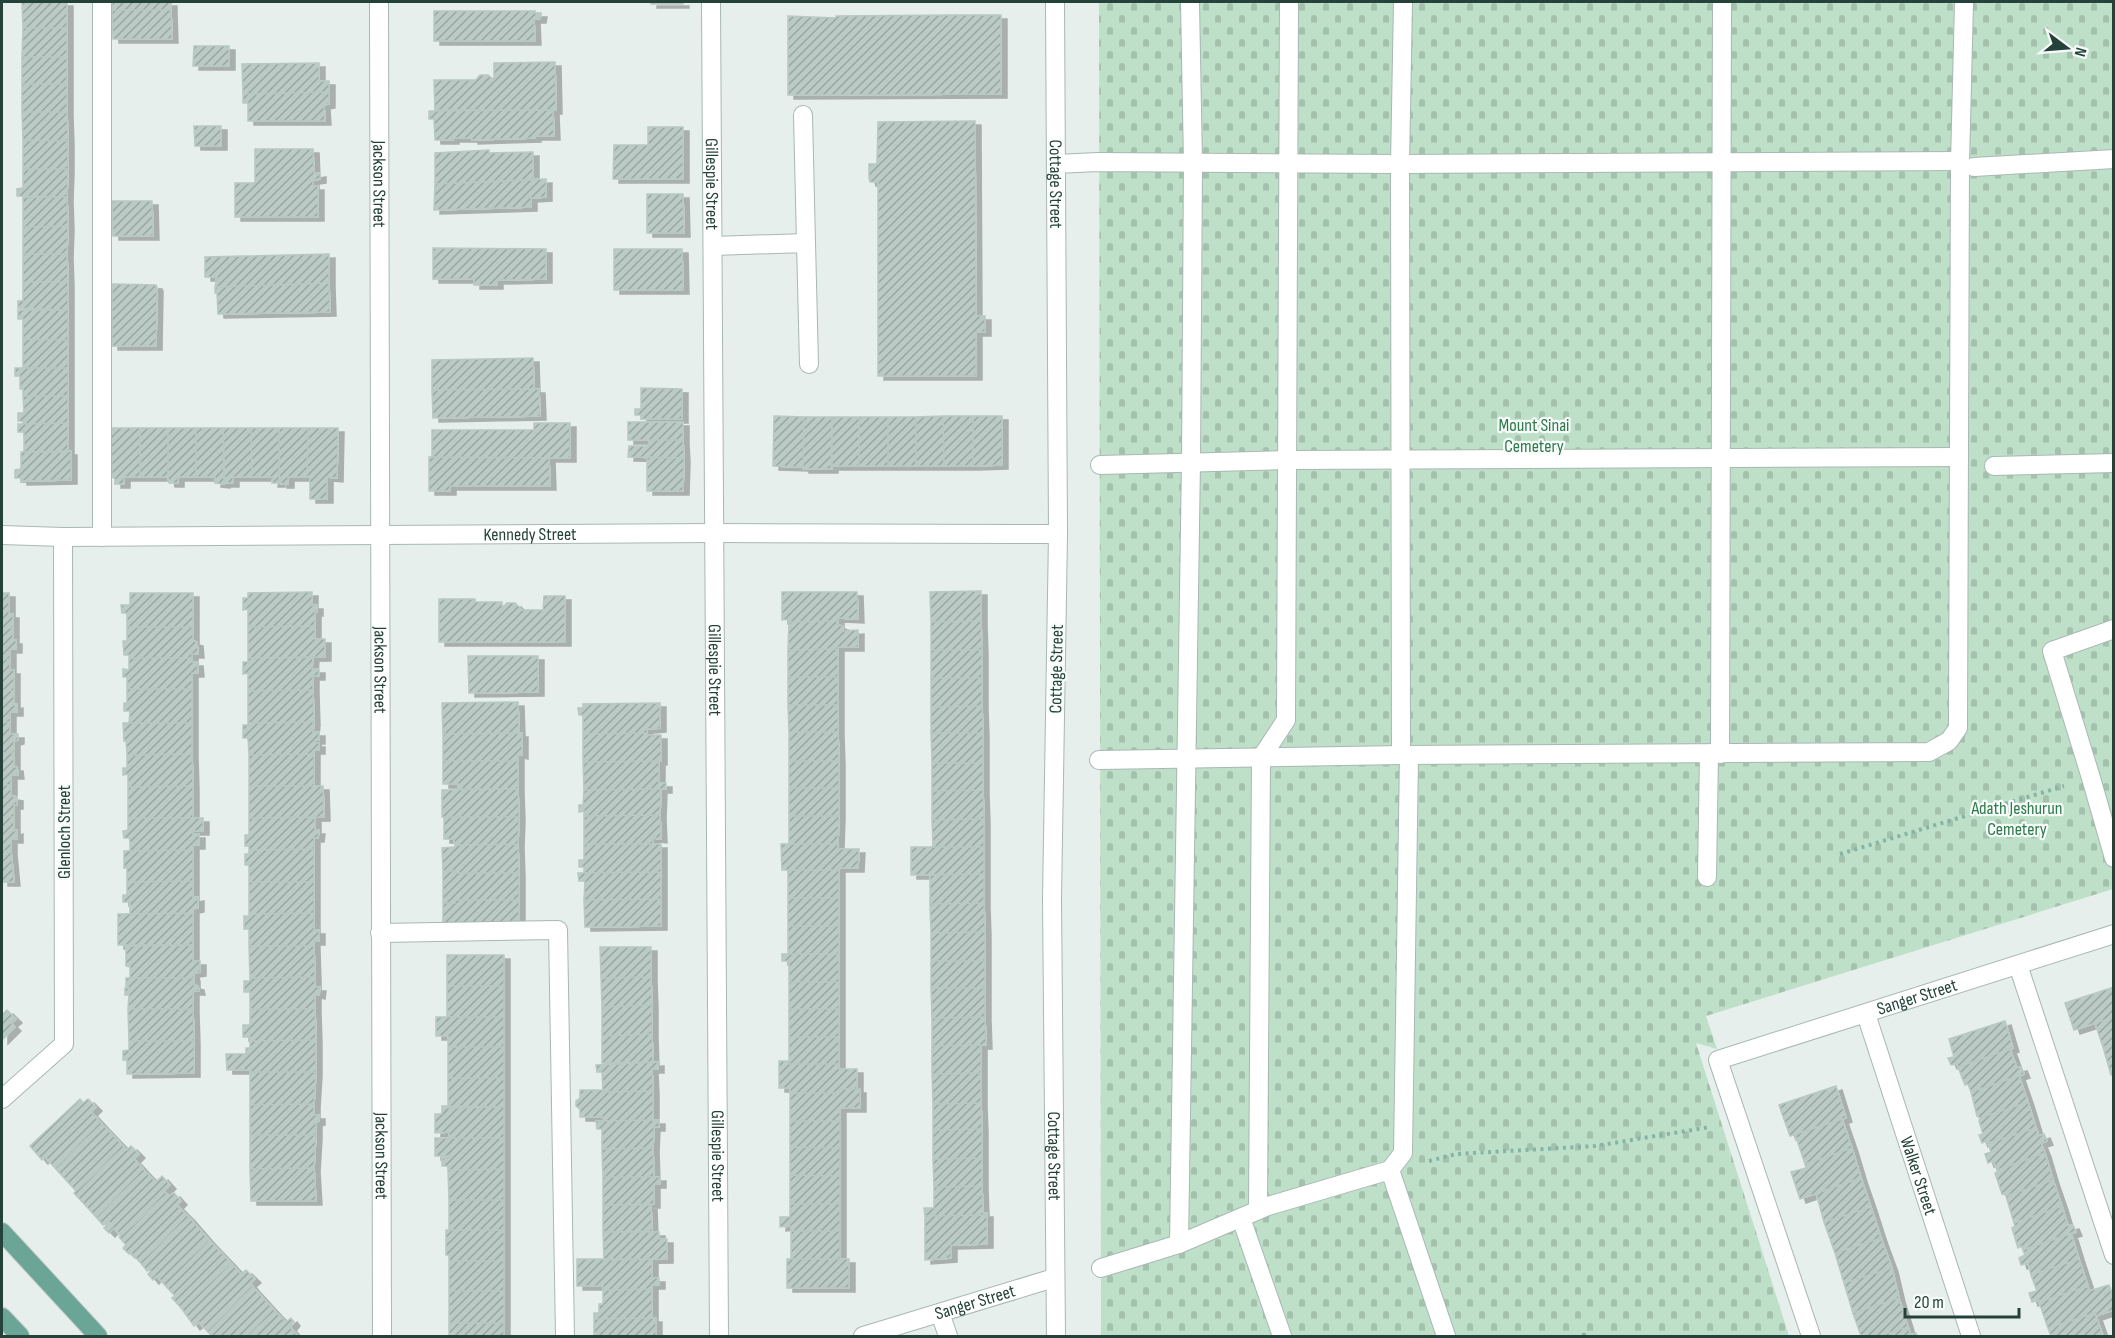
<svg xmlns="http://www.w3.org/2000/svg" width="2115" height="1338" font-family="'Sofia Sans Condensed',sans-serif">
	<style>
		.cemetery { fill: url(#cemetery-stones) }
		.building { fill: url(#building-hatch); stroke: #b8c9c2; stroke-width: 1.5; filter: url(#shadow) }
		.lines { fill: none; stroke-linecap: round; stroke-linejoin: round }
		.minor-casing { stroke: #a8b8b2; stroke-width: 20 }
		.major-casing { stroke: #c2cac8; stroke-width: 20 }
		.path { stroke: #86b3a5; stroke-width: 4; stroke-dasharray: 3 4.5; stroke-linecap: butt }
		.minor { stroke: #fff; stroke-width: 18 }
		.major { stroke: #6aa596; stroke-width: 18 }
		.labels { text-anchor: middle; stroke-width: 4.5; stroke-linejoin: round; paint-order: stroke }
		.street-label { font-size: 18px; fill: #24423a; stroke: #f7fbf9 }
		.park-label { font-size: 18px; fill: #2d7a4b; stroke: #f7fbf9 }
	</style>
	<defs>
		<pattern id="cemetery-stones" width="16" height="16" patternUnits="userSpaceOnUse" patternTransform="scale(1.5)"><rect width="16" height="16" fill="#bfe0c8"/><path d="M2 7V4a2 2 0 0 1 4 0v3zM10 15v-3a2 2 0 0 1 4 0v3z" fill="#a4c1ad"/></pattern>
		<pattern id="building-hatch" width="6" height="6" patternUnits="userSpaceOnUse" patternTransform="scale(1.5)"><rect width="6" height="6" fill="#bbcac4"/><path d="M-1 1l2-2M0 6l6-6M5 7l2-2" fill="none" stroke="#98a6a0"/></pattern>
		<filter id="shadow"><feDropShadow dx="6" dy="4" stdDeviation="0" flood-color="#0004"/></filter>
	</defs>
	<rect width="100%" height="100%" fill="#e6efeb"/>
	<path class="cemetery" d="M1099,2h1014v887l-407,127 11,33 -21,-6 93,293h-688z"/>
	<path class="building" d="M22,2h45v26h-44z
		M112,2h59v8h-59z
		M651,2h32v2h-32z
		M112,10h59l1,29h-59z
		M434,11h101v2h6l-1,6h-6l1,22h-101z
		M953,15h48v79l-213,1v-79l48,2v-2z
		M23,28h44v29h-45z
		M194,46h35v20h-36z
		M22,57h45v27h-45z
		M555,62l1,48h-121l-1,-30h42l4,-5h8l6,5v-17z
		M319,63v18h10v11l-86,2 -1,-30z
		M22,84h45v28h-45z
		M329,92v12l-5,1 1,16h-77v-18h-5v-9z
		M553,110l1,26h-19v2l-63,2v-2h-19v2h-18l-1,-21h-5v-8z
		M22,112h45l1,29 -45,-1z
		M975,121l1,195h9v16h-9v44h-98v-194h-8l-1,-4v-14h8l1,-42z
		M194,126h27v20h-26z
		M648,127h35v52h-70l1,-34h34z
		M23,140l45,1v28h-45z
		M255,149h58l1,25 6,-1v6l-7,1v6h5v31h-83v-34h20z
		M489,150v3l44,-1v28l-98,4v-31z
		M23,169h45l-1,28 -50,-1v-7l6,-1z
		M546,179v18l-15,1v9l-97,3 1,-26z
		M647,194h36l1,39h-37z
		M23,197h44l1,29 -45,1z
		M112,201h40l1,35h-40z
		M68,226l-1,28h-44v-27z
		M433,248l113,1v30l-49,1v5h-23v-6h-41z
		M614,249h68l1,41h-69z
		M23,254h44l1,28h-45z
		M329,254v29l-114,4 2,-10h-12v-20z
		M23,282h45v28l-50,-2v-7h5z
		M329,283l1,29 -112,2 -1,-21h-2v-6z
		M112,284l44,1v2h1l-1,59h-44z
		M18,310h50v30l-45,-1v-20h-5z
		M23,339l45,1v28h-45z
		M533,358l1,31 -102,1v-30z
		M15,368h53v28h-45v-7h-3v-13h-5z
		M641,388l41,1v30h-41v-4h-6v-6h6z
		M539,389l1,27 -107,2 -1,-28z
		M23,396h45v27l-45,1v-3h-5v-8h6z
		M774,416l30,1 -1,50 -30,-1z
		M943,416h30v50h-29z
		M943,416l1,50h-28v-49z
		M973,416h29v49l-29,1z
		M804,417h28v52h-29z
		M832,417h27v49h-28z
		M859,417h29v49h-29z
		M888,417h28v49h-28z
		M628,422h55v18h-55z
		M68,423v29h-44v-20h-6v-8z
		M534,423h36v35l-138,-1v-27h102z
		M111,428h29v49h-16v7h-9v-5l-3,-2z
		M140,428h28v49h-28z
		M168,428h28v49h-18v6h-9l-1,-6z
		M196,428h27l1,56 -9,-1v-6h-19z
		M223,428h28l1,49h-19v6h-8z
		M251,428h28v55h-7l1,-6h-21z
		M279,428h29l-1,49h-19v7h-7v-7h-2z
		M308,428h30l-1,50 -10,-1v22h-17v-22h-3z
		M649,440h34l1,18 -56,-1 1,-11h20z
		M71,451v29l-50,1v-3h-6v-8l6,-1v-17z
		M429,457l120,1 1,28h-100v5h-21z
		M647,457l37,1 -1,33h-36z
		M981,591v30l-50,1 -1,-30z
		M312,592v13h5v7h-2v14l-67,1v-18l-5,1v-12h5v-5z
		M782,592h75l1,27 -20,-1v3l-49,1v-3l-7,1z
		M2,593h7v21h4v14h-11z
		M130,593h63v34h-66v-14h-5l-1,-8h9z
		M544,596h21v46h-126v-43h36v3h27v6l5,-5h8l7,7h21z
		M838,621v4l5,1v5l15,-1v17h-20v2l-50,1 1,-28z
		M981,621l1,29h-51v-28z
		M315,626v13h10v18l-77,1v-31z
		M127,627h66v14l4,1 1,12h-6v4h-63v-3h-5l-1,-14h4z
		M2,628h11v12h3v9h-6v10h-8z
		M838,649v28h-50v-27z
		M931,650h51v28h-51z
		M468,656h70v36l-69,1z
		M313,657l-1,12h7v7h-6v14l-65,1v-18l-5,1v-12h5v-4z
		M129,658h63v4h5l1,11h-6v16h-65v-12h-4v-8l6,1z
		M2,659h8v11h4v21l-12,-1z
		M788,677h50v28h-50z
		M931,678h51v28l-51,1z
		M127,689h65v34h-63l1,-12h-6v-8h3z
		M2,690l12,1v14l3,-1v8h-7v10h-8z
		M313,690l1,32 -66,1v-32z
		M518,702l1,31 -76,1 -1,-31z
		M660,703v25l-13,1v4l-64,1v-19h-4l-1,-7h5v-4z
		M788,705h50v27h-49z
		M982,706l1,27h-52v-26z
		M2,722h8v12h8v6l-4,1v12h-12z
		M314,722l-1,10h6v8h-4v3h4v7h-5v4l-65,1 -1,-17h-5v-13h5v-2z
		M123,723h69v31l-65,1 -1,-15 -2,1z
		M789,732h49l1,29h-50z
		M522,733v22l-4,-1v7h-75v-27z
		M647,733v2h14v26l-78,1v-28z
		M931,733h52v30h-51z
		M2,753h12v14h3l1,8h-7v10h-9z
		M192,754l1,32 -65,1v-13l-5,1v-7h4v-13z
		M314,754v32h-65v-31z
		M443,761h75v28h-60v-5h-15z
		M659,761v22h7v6l-82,1 -1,-28z
		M789,761h50v27h-50z
		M932,763h51v27l-51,1z
		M2,785h9v11l6,1v8h-3v12h-12z
		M193,786v32h-65v-31z
		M249,786h74l1,31 -75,1z
		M789,788h50v28h-50z
		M518,789l1,28h-77v-27z
		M661,789l-1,26 -76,1v-5l-5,1v-7h4l1,-15z
		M983,790l1,29 -52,1v-29z
		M660,815l1,24 -8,-1v6h-69v-28z
		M789,816h50l-1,28h-49z
		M2,817h12v14l3,-1v9h-6v12h-9z
		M315,817v13h4l-1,8h-4v11l-65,1v-4h-4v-11h4v-17z
		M444,817h75l-1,27 -63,1 -1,-6h-10z
		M128,818h75v13h-10v3h6v11h-6v5l-63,1v-13h-6l-1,-7 5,-1z
		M984,819v28h-51l-1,-27z
		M518,844l1,29h-65v-2h-11l-1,-23 13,-1v-2z
		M584,844h77v28l-77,1v-6h-5v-7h5z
		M781,844h57v5h21l-1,19h-19v2h-57z
		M911,847h73v27l-73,1z
		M314,849v33h-65v-17h-4v-11h4v-4z
		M193,850v31l-66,1v-14h-3v-17z
		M2,851h9l3,31h-12z
		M788,870h51v28h-51z
		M443,871h11v2h65v27h-64v3h-12z
		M661,872v27l-77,1 1,-19h-6l-1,-8z
		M984,874v29l-54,1v-29z
		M193,881v17l5,-1v11l-5,1v4l-63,1v-12h-7v-7h4v-13z
		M249,882h65v31l-65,1z
		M788,898h51v28h-51z
		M661,899v27l-76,1 -1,-27z
		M455,900h64v29l-76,-2v-24h12z
		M984,903l1,29 -54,1 -1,-29z
		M193,913v32h-75v-31z
		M314,913v17h5v11h-5v5h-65v-17h-5v-13h6l-1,-2z
		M788,926h51v28h-51z
		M985,932v29h-54v-28z
		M193,945v16h7v11l-7,1 1,5h-64v-11l-4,-1v-20z
		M249,946h65l1,31 -65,1z
		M600,947h51v30l-50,1z
		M782,954h57v28h-50v-21h-7z
		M447,955h57v31h-57z
		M931,961h54v27h-54z
		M315,977v10h5l-1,8 -4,-1v15h-65v-17h-6v-11h6v-3z
		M651,977l1,28 -50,2 -1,-29z
		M126,978h68v7l4,1 1,5h-6v18h-65l1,-14h-4v-7h6l-5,-1z
		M789,982h50v27h-50z
		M447,986h57v31h-57z
		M2114,987v30l-40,13 -9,-27z
		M931,988h54v29l-53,1z
		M652,1005v29l-50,2v-29z
		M128,1009h65l1,32h-65z
		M250,1009h65l1,31 -66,1v-4h-7v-12h7z
		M789,1009h50v28h-50z
		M7,1010l9,9 -5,4 4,4 -13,13v-28l1,2z
		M436,1017h68v30h-56v-11h-12z
		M985,1017l1,28 -54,1v-28z
		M2114,1017v27l-11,3 -8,-24z
		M2005,1021l8,27 -55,19 -1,-3 -6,1 -3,-7 6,-1 -5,-18z
		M652,1034l1,28 -51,1v-27z
		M789,1037h50v27h-50z
		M316,1040v32h-66v-2h-23l-1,-16h20v-6h4v-7z
		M129,1041h65v32l-67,1v-14h-4v-9l6,-1z
		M2114,1044v30l-3,1 -8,-28z
		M981,1045v28l-49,1v-28z
		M448,1047h56v31h-56z
		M2010,1049l7,19 4,-1 3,7 -53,18 -3,-8 -3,1 -7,-18z
		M779,1061h10v3h50v5h18v20h-17v4h-50v-5h-11z
		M658,1062v7h-6l1,22 -50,1 -1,-20h-5l-1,-7z
		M250,1072h66l-2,32 -64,1z
		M981,1073v30l-48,1 -1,-30z
		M2019,1076l9,26 -48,16 -3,-2 -6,-24z
		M448,1078h56v29l-56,1z
		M1836,1086l10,32 -56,18 -11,-31z
		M840,1089h20v19h-20v13h-50v-28h50z
		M580,1090h23v2l50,-1v29l-50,1v-4h-23v-8l-4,-3v-5l4,-3z
		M80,1099l3,4 5,-4 8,8 -5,5 11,12 -47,44 -10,-11 -3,3 -12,-14z
		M2028,1102l8,26 -48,15 -1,-2 -5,2 -3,-8 4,-1 -4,-13 1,-3z
		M981,1103l1,26 -49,1v-26z
		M314,1104v11h5v6l-3,1v13h-66v-30z
		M442,1106l62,1v31h-55v-6l-14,1v-19h7z
		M1842,1119l10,29 -47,16 -10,-30z
		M659,1120v7h-5l-1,21 -51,1v-20h-5l-1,-8z
		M790,1121h50v27l-50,-1z
		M102,1124l22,23 -48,44 -21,-23z
		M2036,1128l3,8 5,-2 3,7 -6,2 4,10 -48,17 -4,-9 -5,2 -3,-9 6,-2 -3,-9z
		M982,1129v29l-49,1v-29z
		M250,1135h66l-2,33 -64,1z
		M435,1138h69v31l-56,1v-4h-6v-8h6l1,-2h-14z
		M131,1146l8,8 -5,5 11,12 -49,46 -22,-24 50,-46 3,3z
		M790,1147l50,1v28l-50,-1z
		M653,1148l1,29h-51l-1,-28z
		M1852,1148l9,30 -61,21 -9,-27 15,-4 -1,-4z
		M2045,1153l8,27 -47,16 -2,-3 -2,1 -7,-21h2v-3z
		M982,1158v28l-48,1 -1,-28z
		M314,1168l2,33h-65l-1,-32z
		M504,1169v31h-55l-1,-30z
		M145,1171l11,11 6,-6 8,9 -6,6 3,3 -46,42 -7,-8 -5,5 -5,-5 6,-5 -2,-2 -5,4 -7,-8z
		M790,1175l50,1v28h-50z
		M603,1177h57v7h-6v20l-51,1z
		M1861,1178l10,29 -47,15 -8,-29z
		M2053,1180l9,26 -48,17 -8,-27z
		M982,1186l1,27h4v2l-62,1 -1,-8h10v-21z
		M174,1193l7,8 -4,4 12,12 -49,45 -10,-10 -1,2 -6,-6 3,-3 -7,-8 48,-43 2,2z
		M449,1200h55v30h-55z
		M790,1204h50v27h-49v-5l-11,1v-10h10z
		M603,1205h48l1,26 -49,1z
		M2062,1206l6,20 5,-1 3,7 -53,18 -2,-4 -3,2 -6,-20 3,-2 -1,-3z
		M1871,1207l10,31 -46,15 -11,-31z
		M987,1215v29l-36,1v13l-26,2v-44z
		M189,1217l20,23 -46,43 -7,-7 -3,4 -5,-6 3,-3 -2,-2 -2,2 -7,-9z
		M446,1230h58v31h-55v-6h-3z
		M791,1231h49v28h-49z
		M603,1232h56v7h8v20l-63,1z
		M2071,1233l8,26 -48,16 -3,-12 -7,2 -2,-7 6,-3 -2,-5z
		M1881,1238l11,30 -48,15 -9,-30z
		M209,1240l22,23 -49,46 -10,-11 3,-2 -12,-13z
		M577,1259h75v19h7v7h-7v4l-49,1v-4h-26z
		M787,1259h62v29h-62z
		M2079,1259l9,27 -49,16v-2l-7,2 -3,-9 8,-2 -6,-16z
		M449,1261h55v30h-55z
		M231,1263l10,11 5,-4 9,9 -5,4 3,4 -46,44 -8,-9 -5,4 -12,-17z
		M1892,1268l7,30 -46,15 -9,-30z
		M2109,1285l5,15v10l-18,6 -1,-3 -47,15 -9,-26 49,-16 1,5z
		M253,1287l22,24 -27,25h-36l-5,-5z
		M652,1289v29l-58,1v-6h5v-9h4v-14z
		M449,1291h55v32h-55z
		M1899,1298l9,29 -30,9h-17l-8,-23z
		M275,1311l11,11 5,-4 3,4 -4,5 7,8 -2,1h-47z
		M2095,1313l8,23h-52l-3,-8z
		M656,1318v18h-62v-17z
		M449,1323h55v13h-55z
		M1908,1327l3,8 5,-2 1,3h-39z"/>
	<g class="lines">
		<defs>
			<g id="minor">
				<path d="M102,2v535"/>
				<path id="s1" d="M379,2l3,1334"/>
				<path id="s2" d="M711,2l8,1334"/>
				<path id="s3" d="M1055,2l3,532 -6,365 4,437"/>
				<path d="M1190,2l3,161 -2,299 -12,782 89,-38 122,-36"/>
				<path d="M803,115l3,128"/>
				<path d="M1056,164l42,-2 302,2 560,-3"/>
				<path d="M1974,167l140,-8"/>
				<path d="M713,246l93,-3 3,121"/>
				<path d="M1100,465l187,-5 672,-3"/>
				<path d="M1994,466l120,-3"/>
				<path id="s4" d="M2,535l61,2 652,-4 343,1"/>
				<path d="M2114,629l-62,22 39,127 23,80"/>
				<path d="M1720,754l2,-752"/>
				<path d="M1401,755l-1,-591 3,-162"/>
				<path d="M1409,756l-6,397 -13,17 56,166"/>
				<path d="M1099,760l302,-5 528,-3 20,-11 9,-13 2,-565 4,-161"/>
				<path d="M1707,877l2,-123"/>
				<path d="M380,933l178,-3 7,406"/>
				<path d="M2018,965l96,290"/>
				<path id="s5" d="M1866,1014l105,322"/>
				<path d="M2,1099l62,-55 -1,-507"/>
				<path d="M1258,1210l3,-452 25,-38 3,-718"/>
				<path d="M1241,1218l41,118"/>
				<path d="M1101,1268l78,-24"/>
				<path d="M940,1313l8,23"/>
				<path id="s6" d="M863,1336l191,-58"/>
				<path id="s7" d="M1811,1336l-93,-276 396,-126"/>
			</g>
			<path id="major" d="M2,1232l96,104
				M2,1317l18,19"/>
		</defs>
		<use href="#minor" class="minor-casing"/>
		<use href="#major" class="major-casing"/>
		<path class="path" d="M1840,854l224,-68
			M1429,1161l27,-7 139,-8 115,-19
			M1584,1336v-6"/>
		<use href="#minor" class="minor"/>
		<use href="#major" class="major"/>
	</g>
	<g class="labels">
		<g class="street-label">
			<text dy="6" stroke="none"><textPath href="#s1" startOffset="182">Jackson Street</textPath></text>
			<text dy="6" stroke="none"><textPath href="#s2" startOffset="182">Gillespie Street</textPath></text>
			<text dy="6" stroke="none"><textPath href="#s3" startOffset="182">Cottage Street</textPath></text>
			<text dy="6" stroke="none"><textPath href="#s4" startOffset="528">Kennedy Street</textPath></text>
			<text dy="6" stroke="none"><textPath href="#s1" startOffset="668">Jackson Street</textPath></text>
			<text dy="6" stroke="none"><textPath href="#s2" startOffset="668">Gillespie Street</textPath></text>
			<text transform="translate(1056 669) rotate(-89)" y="6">Cottage Street</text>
			<text transform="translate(64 832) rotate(-90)" y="6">Glenloch Street</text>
			<text dy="6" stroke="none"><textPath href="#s7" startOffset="500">Sanger Street</textPath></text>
			<text dy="6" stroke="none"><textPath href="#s1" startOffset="1154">Jackson Street</textPath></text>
			<text dy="6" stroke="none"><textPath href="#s2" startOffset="1154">Gillespie Street</textPath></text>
			<text dy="6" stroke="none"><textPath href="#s3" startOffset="1154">Cottage Street</textPath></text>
			<text dy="6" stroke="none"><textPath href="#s5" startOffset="170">Walker Street</textPath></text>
			<text dy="6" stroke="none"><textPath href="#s6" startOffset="117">Sanger Street</textPath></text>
		</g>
		<g class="park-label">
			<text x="1534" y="431">Mount Sinai<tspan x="1534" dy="21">Cemetery</tspan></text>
			<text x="2017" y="814">Adath Jeshurun<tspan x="2017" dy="21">Cemetery</tspan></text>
		</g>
	</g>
	<rect width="2115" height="1338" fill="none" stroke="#24423a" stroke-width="6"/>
	<g transform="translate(2067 48) rotate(106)" stroke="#f7fbf9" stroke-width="4.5" paint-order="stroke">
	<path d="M0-4.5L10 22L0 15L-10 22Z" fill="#24423a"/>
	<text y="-9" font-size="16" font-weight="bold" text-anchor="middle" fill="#24423a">N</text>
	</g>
	<path d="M1905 1308v9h114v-9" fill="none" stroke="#24423a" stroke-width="3"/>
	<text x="1914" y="1308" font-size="18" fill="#24423a" stroke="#f7fbf9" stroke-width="4.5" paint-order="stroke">20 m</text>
</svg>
